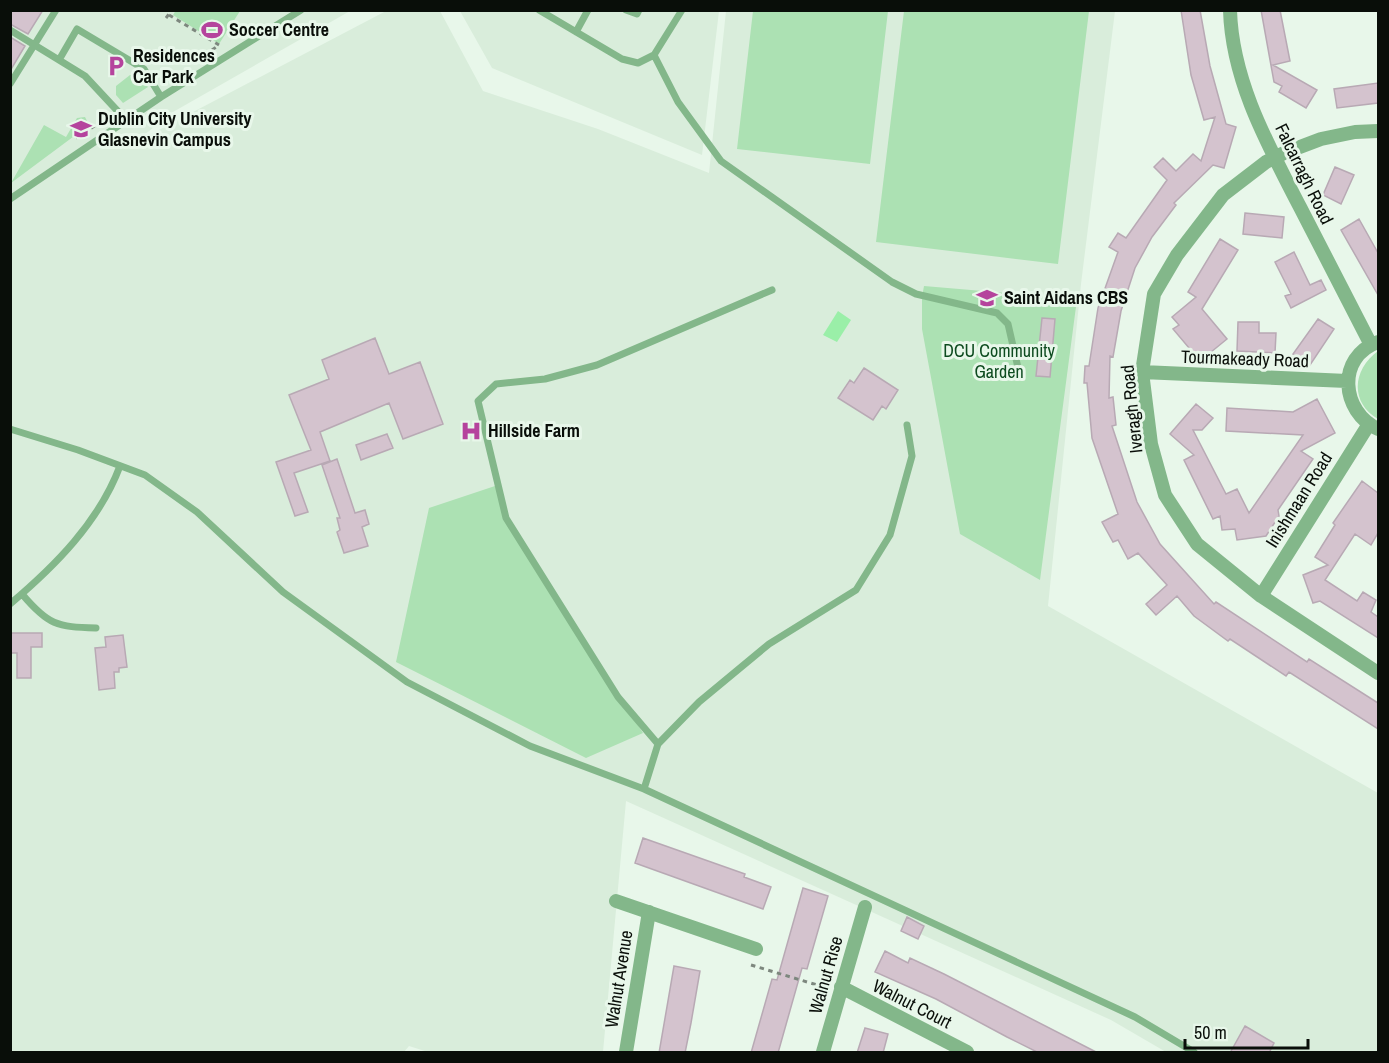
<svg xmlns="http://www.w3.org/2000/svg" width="1389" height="1063" font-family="'Archivo Narrow',sans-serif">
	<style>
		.built { fill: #d9eddb }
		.green { fill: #ace1b3 }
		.water { fill: #9aefa8 }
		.building { fill: #d4c3ce; stroke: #b8a9b4; stroke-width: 1.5 }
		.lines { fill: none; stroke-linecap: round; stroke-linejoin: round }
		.path { stroke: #7d877e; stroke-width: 3; stroke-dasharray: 4.5 4.5; stroke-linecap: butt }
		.lane { stroke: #83b78a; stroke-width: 7 }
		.street { stroke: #83b78a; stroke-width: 14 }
		.labels { text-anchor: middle; stroke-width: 6; stroke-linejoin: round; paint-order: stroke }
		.poi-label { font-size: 18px; font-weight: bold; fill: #090e09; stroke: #e8f7ea; text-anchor: start }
		.street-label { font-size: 18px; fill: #090e09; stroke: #e8f7ea }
		.park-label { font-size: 18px; fill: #0d4b1f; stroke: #e8f7ea }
	</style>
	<rect width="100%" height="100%" fill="#e8f7ea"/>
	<path class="built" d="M10,11h340l-177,101 -39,31 252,-132h54l43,80 115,38 111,44 17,-162h389l-34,273 -33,322 330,187v259h-212l-55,-32 -485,-219 -23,251h-175l-19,-6 -5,6h-393z
		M460,11h259l-17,144 -210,-87z"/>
	<path class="green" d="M176,10h64v1l-21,33 -46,-29z
		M753,11h135l-18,153 -133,-15z
		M904,11h185l-31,253 -182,-22z
		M130,75h8l10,12 -25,16 -7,-8v-9z
		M85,117l4,8 -78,58 33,-58 22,12 11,-19z
		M924,286l153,13 -37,281 -80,-46 -38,-205v-32z
		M1378,351v68c-29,-17 -25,-50 0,-68z
		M495,486l13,35 135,212 -57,25 -190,-96 33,-154z"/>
	<path class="water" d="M838,311l13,9 -14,22 -14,-7z"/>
	<path class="building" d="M10,10h33l-15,24 -18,-10z
		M1181,10h19l10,56 16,58 10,3 -12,41 -11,-3 -39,38 2,2 -24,32 -17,31 -14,43 -8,46 -3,-1 -1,42 4,-1 3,28 -4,1 25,76 23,42 54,60 2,-2 91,60 2,-3 69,44v26l-89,-57 -3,4 -56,-37 -2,2 -34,-25 -17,-20 -21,19 -10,-11 21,-19 -29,-32 -10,6 -10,-19 -5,2 -11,-20 16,-8 -26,-76 -5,-55h-3l1,-17h4l9,-58 20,-56 -9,-5 9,-14 8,5 41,-58 -13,-13 9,-9 13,13 17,-17 8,7 14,-44 -11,3 -13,-45z
		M1261,10h19l10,51 -17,4 44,25 -11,18 -27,-16 3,-6 -8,-4z
		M10,37l15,9 -15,25z
		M1378,83v20l-41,5 -3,-19z
		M1335,167l19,8 -13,29 -18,-9z
		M1245,213l39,4 -2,21 -39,-4z
		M1359,219l19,34v42l-37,-65z
		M1220,239l18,11 -36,59 25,30 -27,22 -27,-32 6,-4 -7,-8 24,-20 -8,-5z
		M1294,252l16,33 11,-5 5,10 -35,18 -6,-12 6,-2 -16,-32z
		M1042,318l13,1 -5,58 -14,-1z
		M1318,319l16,10 -24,36 -17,-11z
		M1238,322h21v11h17l-1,20 -38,-2z
		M375,338l14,36 31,-12 23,62 -40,15 -14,-36 -69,29 10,29 -36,12 14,39 -13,4 -19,-54 35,-12 -22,-55 40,-16 -7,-19z
		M864,368l34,22 -12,19 -4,-3 -9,14 -35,-22 12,-18 4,3z
		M1317,399l18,34 -34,18 12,8 -35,51 1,6 -13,20 -29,4 -2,-11 -13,1 -2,-14 -7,3 -29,-59 10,-5 -24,-21 26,-30 17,14 -11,12h-9l33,64 11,-5 12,24 54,-78 -77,-4 1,-23 66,4z
		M387,434l6,14 -32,12 -5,-15z
		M337,459l18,54 10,-3 4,14 -7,3 6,19 -24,7 -7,-21 3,-2 -3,-12h3l-18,-53z
		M1362,481l16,12v40l-7,12 -16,-11 -30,46 32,21 6,-9 13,8 -5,12 7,5v21l-58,-37 -7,2 -10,-28 25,-10 -13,-8 20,-32 -2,-2z
		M10,633h32v14h-11v31h-14v-25h-7z
		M123,635l4,32 -8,1v4h-5l1,16 -16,2 -4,-42 11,-1 -1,-10z
		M643,838l102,36 -1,3 27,10 -8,22 -128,-46z
		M803,888l25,8 -21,73 -5,-1 -24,85h-27l21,-74 5,1z
		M907,917l17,9 -6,13 -17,-8z
		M885,951l23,12 2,-5 34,16 154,79h-59l-32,-16 -71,-38 -61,-27z
		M674,966l26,5 -9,52 -6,30h-26z
		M1245,1026l29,17 -5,10h-39z
		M865,1028l23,6 -5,19h-26z"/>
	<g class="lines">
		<path class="path" d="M169,15l50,30
			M166,18l6,-8
			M212,50l7,-5
			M76,138l32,-21
			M751,965l76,23"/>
		<path class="lane" d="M539,10l83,49 16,4 16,-8 28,-45
			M626,10l11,4 2,-4
			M10,30l49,30
			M576,32l12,-22
			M654,55l24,47 43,59 171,121 24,12 81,19 11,11 11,48
			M10,84l46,-74
			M126,120l-41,-44 -26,-16 18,-31 67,40 17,28
			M10,199l151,-102 140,-87
			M772,290l-175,75 -52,14 -49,5 -18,17 28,117 112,179 40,47 -14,45 491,228 59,35
			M10,429l68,21 67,25 52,37 86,80 124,90 123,64 114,43
			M22,594c26,31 35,33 74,34
			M10,604c45,-38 89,-82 110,-138
			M658,744l41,-42 70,-58 87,-54 34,-55 22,-79 -5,-31"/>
		<path class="street" d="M1230,10c2,71 38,135 70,197 24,46 47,92 71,138
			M1378,131l-23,1 -34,7 -37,14 -18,9 -43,33 -46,60 -23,39 -12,78 9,72 14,51 32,49 64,52 117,77
			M1378,342c-42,15 -37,70 0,87
			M1142,372l205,9
			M1261,596l108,-172
			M616,901l140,48
			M841,987l126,65
			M626,1052l23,-140
			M823,1052l42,-145"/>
	</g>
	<defs>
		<symbol id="stadium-bare" viewBox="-9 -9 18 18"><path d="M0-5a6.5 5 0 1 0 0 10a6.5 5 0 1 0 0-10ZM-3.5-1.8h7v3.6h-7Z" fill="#b5439d" stroke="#e8f7ea" stroke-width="2.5" paint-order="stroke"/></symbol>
		<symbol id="parking-bare" viewBox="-9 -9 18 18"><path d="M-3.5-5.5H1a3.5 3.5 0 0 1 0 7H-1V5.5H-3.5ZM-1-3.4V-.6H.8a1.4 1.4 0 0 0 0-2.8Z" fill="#b5439d" stroke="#e8f7ea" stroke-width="2.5" paint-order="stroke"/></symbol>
		<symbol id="university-bare" viewBox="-9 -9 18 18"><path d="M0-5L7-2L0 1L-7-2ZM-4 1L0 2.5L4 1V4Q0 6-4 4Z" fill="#b5439d" stroke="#e8f7ea" stroke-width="2.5" paint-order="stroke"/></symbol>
		<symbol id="school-bare" viewBox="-9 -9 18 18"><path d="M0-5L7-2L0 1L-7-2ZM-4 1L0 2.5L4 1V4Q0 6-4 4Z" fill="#b5439d" stroke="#e8f7ea" stroke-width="2.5" paint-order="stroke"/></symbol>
		<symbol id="hospital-bare" viewBox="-9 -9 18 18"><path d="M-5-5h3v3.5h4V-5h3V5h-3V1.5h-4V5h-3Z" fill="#b5439d" stroke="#e8f7ea" stroke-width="2.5" paint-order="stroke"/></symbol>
	</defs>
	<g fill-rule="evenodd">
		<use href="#stadium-bare" x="197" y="15" width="30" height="30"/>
		<use href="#parking-bare" x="101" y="51" width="30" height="30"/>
		<use href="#university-bare" x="66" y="114" width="30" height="30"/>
		<use href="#school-bare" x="972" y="283" width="30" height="30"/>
		<use href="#hospital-bare" x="456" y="416" width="30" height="30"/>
	</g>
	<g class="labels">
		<g class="poi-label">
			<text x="229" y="36">Soccer Centre</text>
			<text x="133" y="62">Residences<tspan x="133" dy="21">Car Park</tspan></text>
			<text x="98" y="125">Dublin City University<tspan x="98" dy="21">Glasnevin Campus</tspan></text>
			<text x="1004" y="304">Saint Aidans CBS</text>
			<text x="488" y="437">Hillside Farm</text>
		</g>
		<g class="street-label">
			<text transform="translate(1304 174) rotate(64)" y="6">Falcarragh Road</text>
			<text transform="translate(1245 359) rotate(2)" y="6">Tourmakeady Road</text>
			<text transform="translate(1132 409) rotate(-96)" y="6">Iveragh Road</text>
			<text transform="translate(1299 500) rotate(-58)" y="6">Inishmaan Road</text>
			<text transform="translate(826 975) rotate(-74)" y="6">Walnut Rise</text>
			<text transform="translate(619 979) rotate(-81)" y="6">Walnut Avenue</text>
			<text transform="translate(912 1004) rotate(27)" y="6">Walnut Court</text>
		</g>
		<g class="park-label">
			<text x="999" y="357">DCU Community<tspan x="999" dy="21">Garden</tspan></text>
		</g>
	</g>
	<rect width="1389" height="1063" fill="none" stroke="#090e09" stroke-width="24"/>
	<path d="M1185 1039v9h123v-9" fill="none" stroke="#090e09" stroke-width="3"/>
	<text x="1194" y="1039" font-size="18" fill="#090e09" stroke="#e8f7ea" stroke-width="4.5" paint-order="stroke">50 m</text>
</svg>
